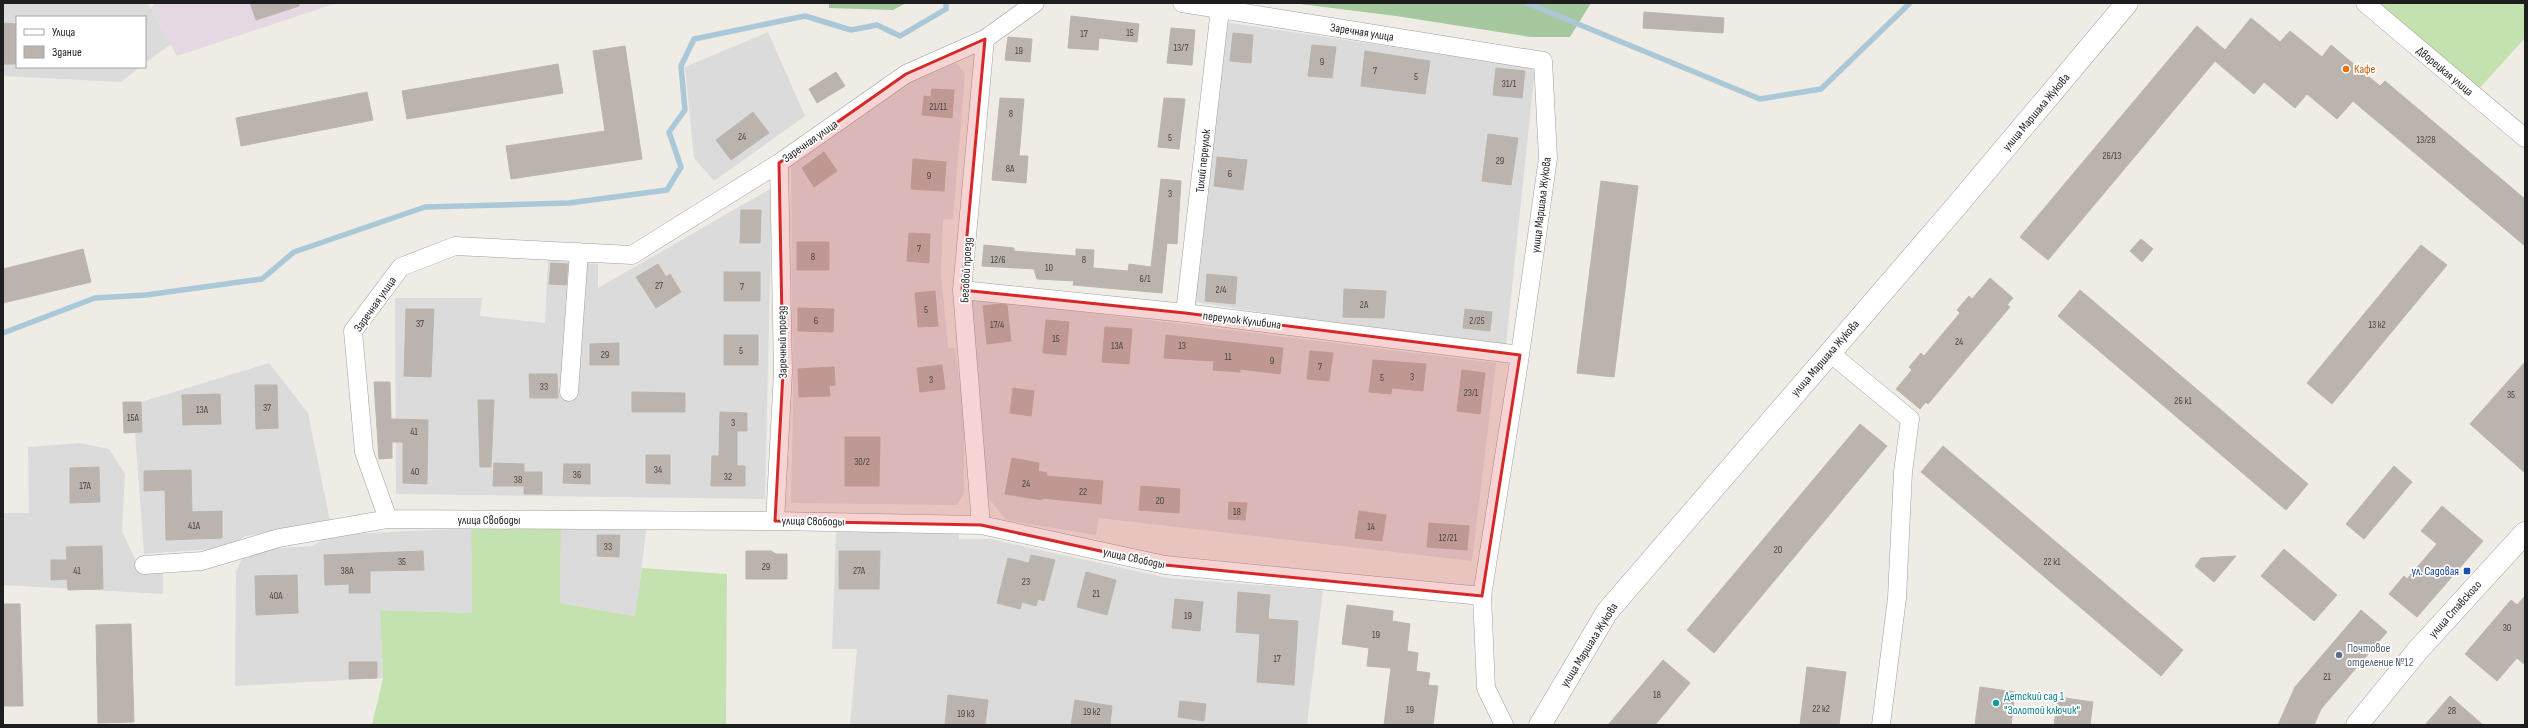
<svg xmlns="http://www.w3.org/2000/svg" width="2528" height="728" font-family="'Sofia Sans Condensed',sans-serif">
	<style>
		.residential { fill: #dcdbdb }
		.industrial { fill: #e6d8e2 }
		.grass { fill: #c4e2b0 }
		.forest { fill: #a6c89e }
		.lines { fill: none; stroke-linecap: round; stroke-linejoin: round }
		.stream { stroke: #aac8d7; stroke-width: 5.5 }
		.building { fill: #bbb4ae; stroke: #beb4a9 }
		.minor-casing { stroke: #9f9f9f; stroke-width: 19 }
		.tertiary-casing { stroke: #9f9f9f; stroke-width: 23 }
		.minor { stroke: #fff; stroke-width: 18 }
		.tertiary { stroke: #fff; stroke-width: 22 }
		.marked { fill: #d62828; fill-opacity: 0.2; stroke: #d62828; stroke-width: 3; stroke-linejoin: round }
		.food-dot { fill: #e8710a; stroke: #fff; stroke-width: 1.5 }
		.transit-dot { fill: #1a4fb4; stroke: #fff; stroke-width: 1.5 }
		.service-dot { fill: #5c6f8a; stroke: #fff; stroke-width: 1.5 }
		.culture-dot { fill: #0f9aa8; stroke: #fff; stroke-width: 1.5 }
		.labels { text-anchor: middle; stroke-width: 3.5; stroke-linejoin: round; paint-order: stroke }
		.number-label { font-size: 10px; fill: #454442 }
		.street-label { font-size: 12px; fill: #1e1e1e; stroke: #fff }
		.food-label { font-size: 12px; fill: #c56008; stroke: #fff; text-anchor: start }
		.transit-label { font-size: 12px; fill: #164399; stroke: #fff; text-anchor: end }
		.service-label { font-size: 12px; fill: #4e5e75; stroke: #fff; text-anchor: start }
		.culture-label { font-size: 12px; fill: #0d838f; stroke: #fff; text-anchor: start }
	</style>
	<rect width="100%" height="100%" fill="#eeece5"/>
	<path class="residential" d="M3,3h145l23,41 -26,19v-46h-128v50h123l-19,15 -118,-6z
		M1224,22l311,46 -29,277 -156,-19 -155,-24z
		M768,32l37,84 -91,65 -20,-23 -9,-91z
		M957,63l8,11 -12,145h-10l-2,55 7,74h7l9,65v80l-7,12 -166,-2 2,-98 -2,-241 122,-85z
		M772,188l-7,311 -369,-5 -1,-196h87l-2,18 65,7 3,-63 50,4v24z
		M969,298l527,65 -24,198 -373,-43 -3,17 -90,-15 -22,-28z
		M269,363l39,50 22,108 -85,15 -19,12 -82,6 -9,-122 -12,-30h18z
		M80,443l29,6 16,25 -3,57 18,39h23v24l-160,-9v-72h26l-1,-66z
		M471,528l1,85 -92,-3 3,68 -148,8 1,-115 10,-21 66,-4 19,-11z
		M561,529l85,1 -10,86 -76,-13z
		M836,530l123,2v7h31l178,39 155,12 -16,135h-457l7,-76h-25z"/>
	<path class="industrial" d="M155,3h182l-160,53 -26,-48z"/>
	<path class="grass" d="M2378,3h147v35l-48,53z
		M471,528l90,1 -1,74 75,13 7,-48 85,6 -1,151h-354l11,-47 -3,-68 92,3z"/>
	<path class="forest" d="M829,3h77l-13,7 -64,-2z
		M1292,3h299l-21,34h-40l-134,-21z"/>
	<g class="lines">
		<path class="stream" d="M1527,3l233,96 61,-10 89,-86
			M3,333l92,-35 51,-3 116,-16 32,-27 131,-45 144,-4 98,-13 14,-23 -12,-35 16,-22 -4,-44 13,-27 111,-23 46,14 26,-5 23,11 46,-27v-6"/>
	</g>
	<path class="building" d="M250,3h49v3l-43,14z
		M1644,12l80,6 -1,15 -80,-5z
		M1071,16l68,8 -2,18 -38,-4 -1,12 -30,-2z
		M2251,18l29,24 10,-11 32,26 9,-12 49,41 5,-5 140,118v47l-172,-145 -16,18 -30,-25 -12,14 -31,-26 -10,12 -39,-33 -167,199 -28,-23 177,-211 28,24z
		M3,23l14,1v40h-14z
		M1171,28l24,2 -3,35 -25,-2z
		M1233,33l20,2 -2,28 -21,-2z
		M1008,37l24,2 -2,23 -25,-2z
		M1312,45l24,2 -4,31 -24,-2z
		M625,46l17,113 -131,20 -5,-33 99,-15 -12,-80z
		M1365,51l65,10 -5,33 -64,-8z
		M558,64l5,29 -156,26 -5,-28z
		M1496,68l29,3 -3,27 -29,-3z
		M836,72l9,14 -28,17 -8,-14z
		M932,89l22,1 -2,28 -30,-3 2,-19 7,1z
		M367,92l6,28 -132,26 -5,-28z
		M1000,98l24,1 -5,57h9l-2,27 -34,-3z
		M1164,98l21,1 -6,50 -21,-2z
		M753,112l16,21 -38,27 -15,-20z
		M1488,134l30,4 -7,47 -29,-4z
		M824,152l13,19 -23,16 -12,-19z
		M1217,157l30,3 -4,30 -29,-4z
		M913,159l33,3 -2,29 -33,-2z
		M1161,179l20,2 -4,63 -10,-1 -5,50 -89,-8 1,-4 -37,-2 -3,-10 -52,-3 2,-21 30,3v3l62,5v-7l18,1 -1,18 35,3 1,-7 22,3z
		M1601,181l37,5 -24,191 -37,-4z
		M741,210h20l-1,33h-20z
		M909,233l21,1 -1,29 -22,-2z
		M2141,239l12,10 -11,13 -12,-11z
		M797,242h32v28h-32z
		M2421,245l26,20 -115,139 -25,-21z
		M83,249l8,33 -88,21v-34z
		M551,263l17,1 -2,21 -17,-1z
		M658,264l8,13 4,-3 11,18 -25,16 -20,-31z
		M724,272h36v29h-36z
		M1207,274l30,3 -2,27 -30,-3z
		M1990,278l23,20 -6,7 3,2 -82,97 -2,-2 -6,7 -24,-20 16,-19 -3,-3 12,-14 3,3 36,-43 -3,-3 12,-14 3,3z
		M1344,289l42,2 -2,27 -41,-1z
		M2080,290l228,194 -22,26 -228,-194z
		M935,291l3,35 -20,1 -3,-34z
		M1000,304l7,1 4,36 -24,3 -4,-38z
		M798,308l36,1 -1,23 -35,-1z
		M406,309h28l-3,68 -27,-1z
		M1465,309l27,3 -2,19 -27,-3z
		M1046,320l23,2 -3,33 -23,-2z
		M1105,327l27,2 -3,35 -27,-2z
		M724,335h34v30h-34z
		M1166,335l117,13 -3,26 -40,-5v3l-27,-2 1,-9 -50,-3z
		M619,343v22h-29v-21z
		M1310,351l23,2 -4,28 -22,-2z
		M1373,360l53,4 -3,27 -31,-3 -1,6 -22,-2z
		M2525,362v111l-55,-49z
		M942,365l3,24 -25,3 -3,-24z
		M834,367l1,18 -6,1 1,10 -31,1 -1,-28z
		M1462,370l23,3 -5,41 -23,-3z
		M529,374h28l1,24h-28z
		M374,382h16l1,37 37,1 -1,64 -24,-1v-41h-11v16l-13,1z
		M255,385h22l1,43 -22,1z
		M1013,388l21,3 -3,25 -21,-3z
		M632,392l53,1v19h-53z
		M220,394l1,30 -38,1 -1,-30z
		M478,400h16l-3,67h-11z
		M123,402h18l1,30 -18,1z
		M720,412l27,1v18h-10v35h8v20h-34l1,-30h7z
		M1860,424l27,22 -173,207 -27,-23z
		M845,437h35l-1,49h-34z
		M1943,446l240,204 -22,26 -240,-204z
		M646,455h24v29l-24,-1z
		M1012,458l27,5 -1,8 9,2 -1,3 57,5 -2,23 -59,-6v2l-37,-6z
		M494,463l30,1v8h18v22h-18v-8h-31z
		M564,464h26v20l-27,-1z
		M2394,466l18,16 -48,57 -18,-15z
		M99,467l1,35 -30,1v-35z
		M191,470l1,42 30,-1v27l-56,2 -1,-50 -21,1v-20z
		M1141,486l39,3 -1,24 -40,-3z
		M1229,502l18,1 -2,17 -17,-1z
		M2442,506l41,35 -66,76 -28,-23 15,-18 3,3 30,-35 -16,-13z
		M1359,511l27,4 -4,26 -27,-3z
		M1429,523l40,3 -2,24 -40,-3z
		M597,535h23l-1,22 -22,-1z
		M102,546l1,43 -35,1 -1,-11 -16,1v-20h16l-1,-13z
		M2284,549l53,46 -23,26 -53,-45z
		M423,551l1,19 -54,1v22h-21v-9l-24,1 -1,-30z
		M746,551h25l5,3h11v25h-41z
		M839,551h41l-1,38h-40z
		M1031,555l24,5 -11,41 -6,-2 -2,7 -14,-4 -2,7 -23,-6 11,-45 21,5z
		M2236,556l-22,26 -19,-16 6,-8z
		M1086,572l30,8 -9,35 -30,-8z
		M297,575l1,38 -42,2 -1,-39z
		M1238,592l32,3 -2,24 30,2 -4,64 -37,-3 3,-48 -24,-2z
		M2525,596v69l-8,-7 -20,23 -32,-27 46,-54 6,5z
		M1175,599l28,3 -3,29 -28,-3z
		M3,604h17l3,102h-20z
		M1347,605l46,6 -1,10 18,3 -3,27 11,2 -2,18 14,2 -2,12 10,1 -5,39h-49l7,-57 -24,-2 2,-18 -27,-4z
		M2361,610l26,22 -66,77 -7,16h-36l17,-38z
		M131,624l3,98 -36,1 -2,-98z
		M1663,660l27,23 -35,42h-47z
		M349,662h28v16l-28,1z
		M1807,667l39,5 -7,53h-39z
		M1980,687l35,5 -4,33h-36z
		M948,695l40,5 -3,25h-40z
		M2450,696l33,29h-58z
		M2058,697l35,5 -3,23h-36z
		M1075,700l37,6 -2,19h-39z
		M1180,701l26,3 -2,17 -26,-4z"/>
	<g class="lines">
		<defs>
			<path id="minor" d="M1182,3l361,58 5,97 -28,197 -38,241 4,92 18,37
				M2365,3l160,135
				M962,290l223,23 335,42
				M1185,313l35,-304
				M1830,353l80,66 -7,53 -6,126 -16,127
				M569,392l10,-140
				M388,519l-24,-67 -11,-121 48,-64 54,-21 177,9 147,-92 127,-89 79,-35 50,-36
				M775,521l8,-149 -4,-209
				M981,525l-19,-235 23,-251
				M144,565l58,-4 77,-23 109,-19 387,2 206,4 184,40 317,31"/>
			<path id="tertiary" d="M1540,725l67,-113 352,-409 168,-200
				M2357,725l61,-75 107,-117"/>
		</defs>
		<use href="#minor" class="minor-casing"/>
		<use href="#tertiary" class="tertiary-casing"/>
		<use href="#minor" class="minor"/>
		<use href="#tertiary" class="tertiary"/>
	</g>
	<path class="marked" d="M985,39l-23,251 223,23 335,42 -38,241 -317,-31 -184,-40 -206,-4 8,-149 -4,-209 127,-89z"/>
	<circle class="food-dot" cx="2346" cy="69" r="4"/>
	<rect class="transit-dot" x="2463" y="567" width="8" height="8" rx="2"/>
	<circle class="service-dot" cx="2339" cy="655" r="4"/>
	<circle class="culture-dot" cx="1996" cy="703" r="4"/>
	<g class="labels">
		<g class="number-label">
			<text x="1130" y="36">15</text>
			<text x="1084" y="37">17</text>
			<text x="1181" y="51">13/7</text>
			<text x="1019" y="54">19</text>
			<text x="1322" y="65">9</text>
			<text x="1375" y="74">7</text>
			<text x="1416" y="80">5</text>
			<text x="1509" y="87">31/1</text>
			<text x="938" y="110">21/11</text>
			<text x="1011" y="117">8</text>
			<text x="742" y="140">24</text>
			<text x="1170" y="141">5</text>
			<text x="2426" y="143">13/28</text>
			<text x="2112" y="159">26/13</text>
			<text x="1500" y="164">29</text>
			<text x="1010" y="172">8А</text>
			<text x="1230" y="177">6</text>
			<text x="929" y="179">9</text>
			<text x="1170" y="197">3</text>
			<text x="919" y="252">7</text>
			<text x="813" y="260">8</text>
			<text x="998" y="263">12/6</text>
			<text x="1084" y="263">8</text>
			<text x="1049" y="271">10</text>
			<text x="1145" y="282">6/1</text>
			<text x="659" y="289">27</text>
			<text x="742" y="290">7</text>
			<text x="1221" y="293">2/4</text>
			<text x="1364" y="308">2А</text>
			<text x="926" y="313">5</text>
			<text x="816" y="324">6</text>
			<text x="1477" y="324">2/25</text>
			<text x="420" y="327">37</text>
			<text x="997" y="328">17/4</text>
			<text x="2377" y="328">13 к2</text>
			<text x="1056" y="342">15</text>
			<text x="1959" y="345">24</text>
			<text x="1117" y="349">13А</text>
			<text x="1182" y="349">13</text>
			<text x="741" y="354">5</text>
			<text x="605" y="358">29</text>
			<text x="1228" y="360">11</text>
			<text x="1272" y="364">9</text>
			<text x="1320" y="370">7</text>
			<text x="1412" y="380">3</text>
			<text x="1382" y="381">5</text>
			<text x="931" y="383">3</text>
			<text x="544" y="390">33</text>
			<text x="1471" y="396">23/1</text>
			<text x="2511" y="398">35</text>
			<text x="2183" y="404">26 к1</text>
			<text x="267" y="411">37</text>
			<text x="202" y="413">13А</text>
			<text x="133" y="421">15А</text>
			<text x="733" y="426">3</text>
			<text x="414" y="435">41</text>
			<text x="862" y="465">30/2</text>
			<text x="658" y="473">34</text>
			<text x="415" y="475">40</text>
			<text x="577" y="478">36</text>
			<text x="728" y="480">32</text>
			<text x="518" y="483">38</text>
			<text x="1026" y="487">24</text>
			<text x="85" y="489">17А</text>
			<text x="1083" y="495">22</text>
			<text x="1160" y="504">20</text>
			<text x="1237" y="515">18</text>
			<text x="194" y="529">41А</text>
			<text x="1371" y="530">14</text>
			<text x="1448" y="541">12/21</text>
			<text x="608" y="550">33</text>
			<text x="1778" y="553">20</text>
			<text x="402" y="565">35</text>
			<text x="2052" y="565">22 к1</text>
			<text x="766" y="570">29</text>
			<text x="77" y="574">41</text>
			<text x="347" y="574">38А</text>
			<text x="859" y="574">27А</text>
			<text x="1026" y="585">23</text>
			<text x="1096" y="597">21</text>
			<text x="276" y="599">40А</text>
			<text x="1188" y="619">19</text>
			<text x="2507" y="631">30</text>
			<text x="1376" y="638">19</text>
			<text x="1277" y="662">17</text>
			<text x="2327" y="680">21</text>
			<text x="1657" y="698">18</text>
			<text x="1821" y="712">22 к2</text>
			<text x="1410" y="713">19</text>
			<text x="2452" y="714">28</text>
			<text x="1092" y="715">19 к2</text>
			<text x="966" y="717">19 к3</text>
		</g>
		<g class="street-label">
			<text transform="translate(1362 32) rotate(9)" y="4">Заречная улица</text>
			<text transform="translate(2445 71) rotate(40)" y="4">Дворецкая улица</text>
			<text transform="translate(2036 112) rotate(-50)" y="4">улица Маршала Жукова</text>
			<text transform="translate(810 141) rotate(-35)" y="4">Заречная улица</text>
			<text transform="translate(1203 161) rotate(-84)" y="4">Тихий переулок</text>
			<text transform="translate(1541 205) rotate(-83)" y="4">улица Маршала Жукова</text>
			<text transform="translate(966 270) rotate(-87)" y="4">Беговой проезд</text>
			<text transform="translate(375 304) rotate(-55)" y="4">Заречная улица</text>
			<text transform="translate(1242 320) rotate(7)" y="4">переулок Кулибина</text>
			<text transform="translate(782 342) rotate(-91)" y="4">Заречный проезд</text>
			<text transform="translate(1825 358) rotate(-49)" y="4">улица Маршала Жукова</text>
			<text x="489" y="524">улица Свободы</text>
			<text transform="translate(813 521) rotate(1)" y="4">улица Свободы</text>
			<text transform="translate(1134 558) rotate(12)" y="4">улица Свободы</text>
			<text transform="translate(2455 609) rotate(-48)" y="4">улица Ставского</text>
			<text transform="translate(1589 645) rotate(-58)" y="4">улица Маршала Жукова</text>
		</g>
		<g class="food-label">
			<text x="2354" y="73">Кафе</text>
		</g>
		<g class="transit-label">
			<text x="2459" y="575">ул. Садовая</text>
		</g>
		<g class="service-label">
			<text x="2347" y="652">Почтовое<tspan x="2347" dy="14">отделение №12</tspan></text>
		</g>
		<g class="culture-label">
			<text x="2004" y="700">Детский сад 1<tspan x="2004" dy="14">"Золотой ключик"</tspan></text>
		</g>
	</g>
	<rect width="2528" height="728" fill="none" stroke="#1e1e1e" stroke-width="8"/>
	<rect x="16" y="16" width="130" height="52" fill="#ffffff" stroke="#a5a5a5"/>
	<rect x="24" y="29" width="20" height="6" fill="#ffffff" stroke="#a5a5a5"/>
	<text x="52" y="36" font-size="12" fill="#1e1e1e">Улица</text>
	<rect x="24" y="46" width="20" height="12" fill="#bbb4ae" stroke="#a5a5a5"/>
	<text x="52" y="56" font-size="12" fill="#1e1e1e">Здание</text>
</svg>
